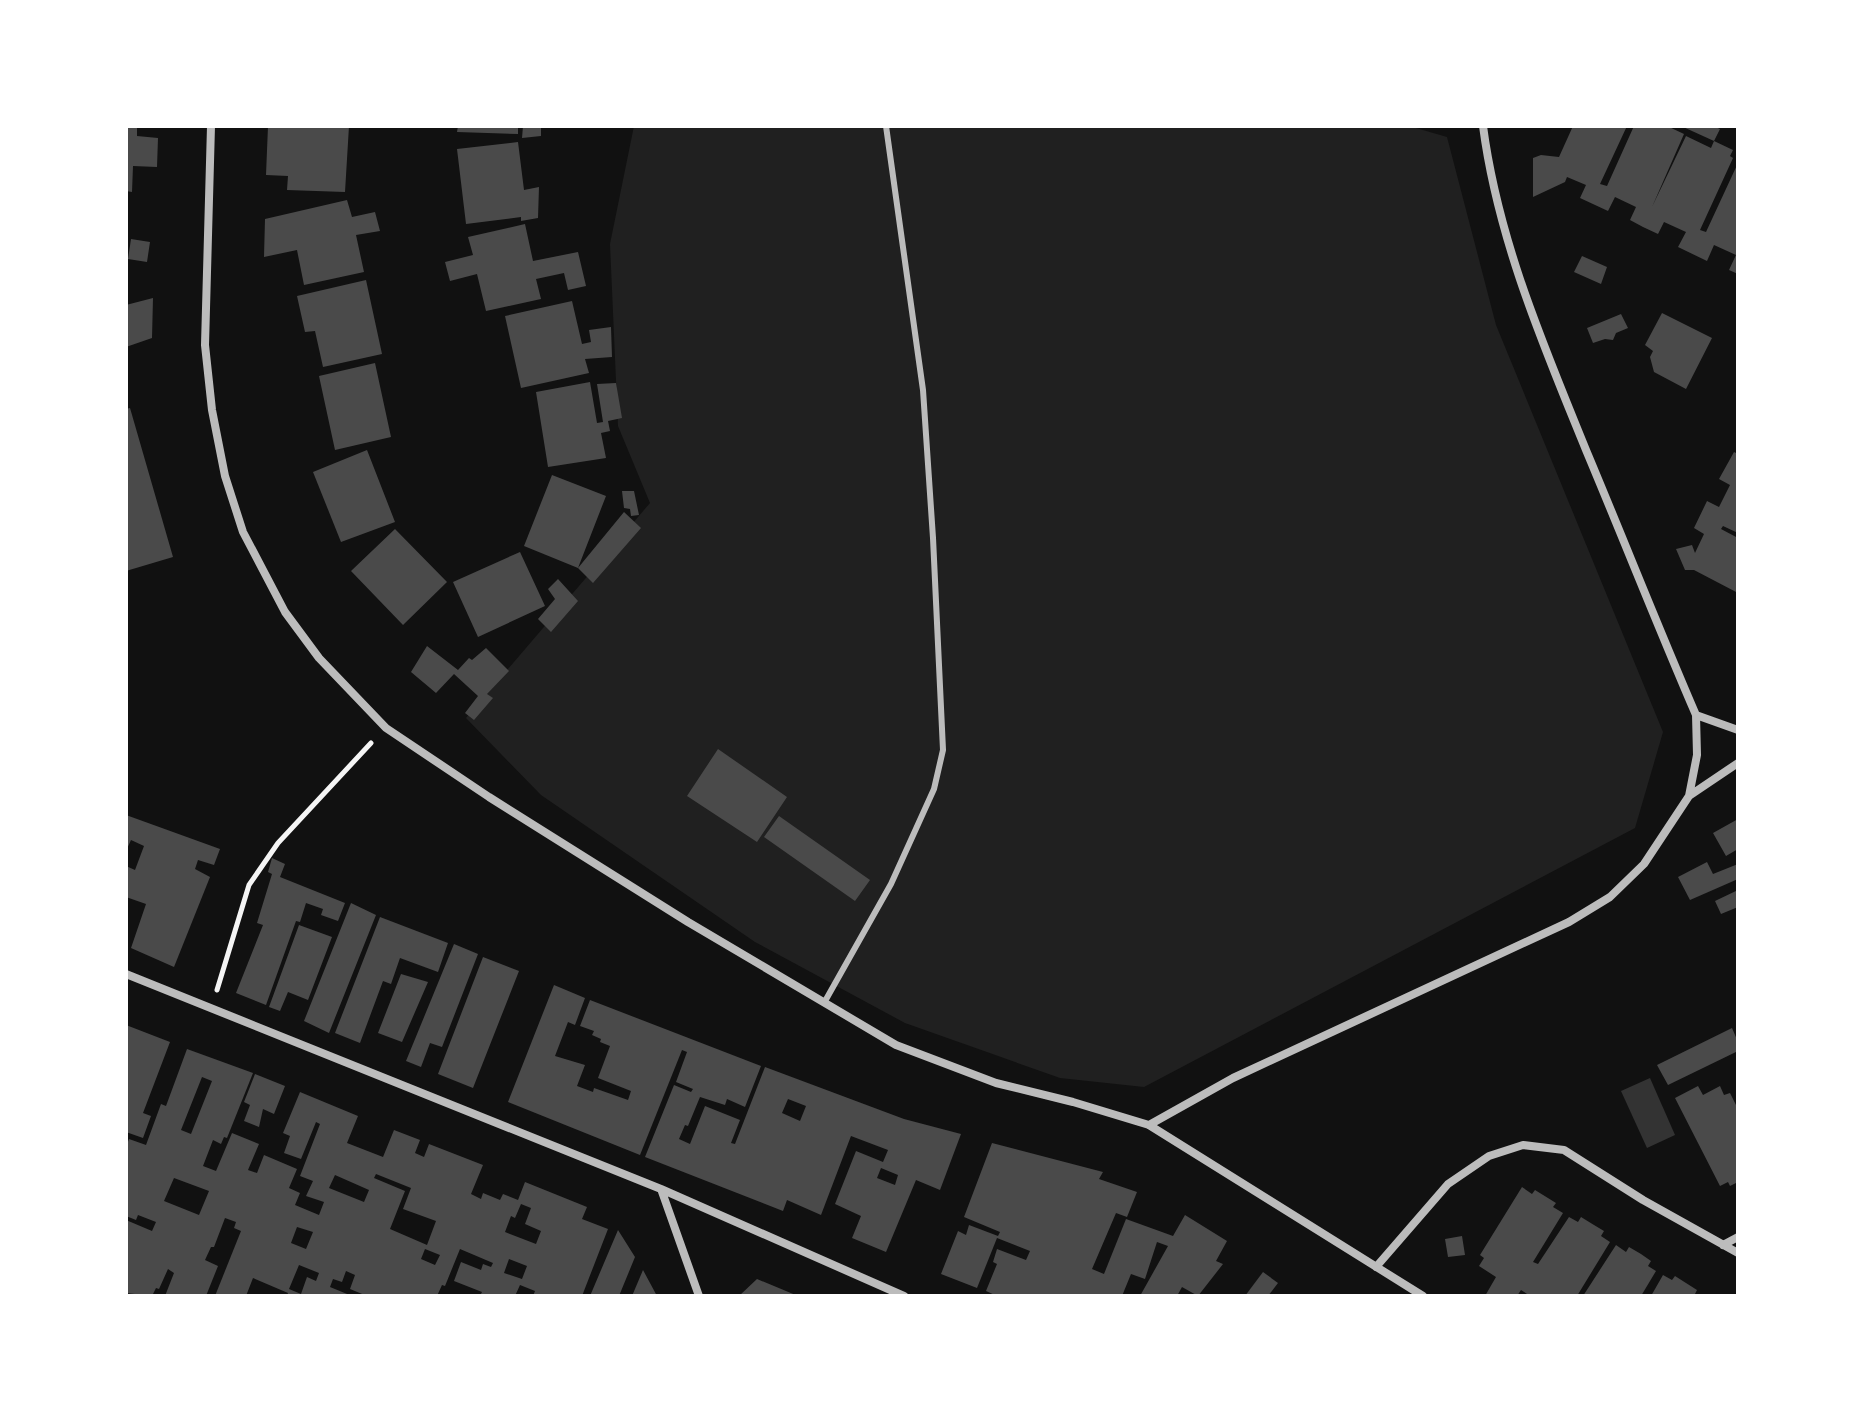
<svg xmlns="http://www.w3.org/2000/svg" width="1864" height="1422" font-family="Arial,sans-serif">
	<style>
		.green { fill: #202020 }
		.water { fill: #333 }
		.building { fill: #4a4a4a; fill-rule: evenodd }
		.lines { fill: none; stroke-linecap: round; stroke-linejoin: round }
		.path { stroke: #f5f5f5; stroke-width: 5 }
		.service { stroke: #bcbcbc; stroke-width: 6 }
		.minor { stroke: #bcbcbc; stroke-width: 8 }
	</style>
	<rect width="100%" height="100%" fill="#111"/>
	<path class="green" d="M634,126h775l38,11 49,188 167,407 -28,96 -491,259 -84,-9 -155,-55 -150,-81 -214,-147 -75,-77 184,-215 -32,-77 -8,-182z"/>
	<path class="water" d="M1650,1078l25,57 -28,13 -26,-57z"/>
	<path class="building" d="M126,126h11v10l21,2 -1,29 -24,-1 -1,26 -6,-1z
		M268,126h81l-4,66 -58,-2 1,-14 -22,-1z
		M458,126h60v8l-61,-2z
		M523,126h18v10l-19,2z
		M1573,126h54l-27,58 7,2 27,-60h33l17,8 -32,73 34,-71 25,12 3,-7 -33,-15h32l7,3 -6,12 19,9 -3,6 3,2 -33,72 6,2 32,-69v111l-9,-4 7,-15 -22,-10 -7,16 -29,-14 8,-15 -22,-10 -6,12 -15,-7 -13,-7 6,-13 -21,-10 -7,14 -28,-13 6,-13 -19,-8 -2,5 -32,15v-39l8,-3 18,2z
		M518,142l6,48 15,-3 -1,31 -17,3v-4l-55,7 -9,-75z
		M347,200l5,17 23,-5 5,19 -24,4 8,37 -60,13 -7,-35 -33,7 1,-38z
		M525,224l8,37 45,-9 8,34 -18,4 -4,-17 -28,6 5,20 -55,12 -9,-37 -27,7 -5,-19 28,-7 -5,-18z
		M131,239l19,3 -3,20 -19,-3z
		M1582,256l25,11 -6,17 -27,-12z
		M366,280l16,74 -59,13 -8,-36 -10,1 -8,-36z
		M153,298l-1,40 -26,9v-42z
		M572,301l10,43 9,-2 -2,-12 22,-3 1,30 -27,2 4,14 -68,15 -16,-72z
		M1662,313l50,25 -26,51 -32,-17 -4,-15 3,-6 -8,-6z
		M1621,314l7,14 -12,5 -3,7 -8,-1 -12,4 -6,-15z
		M375,363l16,74 -56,13 -16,-74z
		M590,382l7,41 6,-1 -6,-38 19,-1 6,35 -14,3 2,10 -9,2 5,25 -58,9 -12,-75z
		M130,408l43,149 -47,14v-162z
		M367,450l28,72 -54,20 -28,-70z
		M1734,452l4,2v79l-15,-7 -2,3 17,9v55l-44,-23h-9l-9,-21 16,-4 3,8 9,-19 -10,-6 13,-27 12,6 11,-22 -11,-6z
		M552,475l54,21 -28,72 -54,-22z
		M622,491h12l5,24 -8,1 -1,-7 -6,-1z
		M624,512l17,16 -48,55 -15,-15z
		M395,529l52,53 -44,43 -52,-54z
		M520,552l25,54 -67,31 -25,-55z
		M558,579l20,22 -27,31 -13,-13 17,-20 -7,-10z
		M427,646l31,24 11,-12 3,2 14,-12 23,23 -22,23 6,4 -19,22 -9,-7 13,-17 -24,-22 -18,19 -25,-21z
		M718,749l69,48 -30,45 -70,-46z
		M126,815l94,34 -6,16 -16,-5 -3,9 15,8 -36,90 -43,-19 15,-44 -20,-7v-31l9,4 9,-24 -13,-6 -5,11z
		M779,816l91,64 -15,21 -91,-64z
		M1738,819v30l-12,7 -13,-23z
		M272,858l13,6 -5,13 65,26 -7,18 -17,-6 2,-6 -17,-6 -6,19 -4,-1 -30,84 -30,-12 27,-68 -6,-2 15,-49 -4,-2z
		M1707,862l6,12 25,-10v15l-48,21 -12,-23z
		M1738,890v17l-17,7 -6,-13z
		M351,903l25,12 -47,118 -25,-12z
		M380,917l68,26 -10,29 -38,-14 -9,26 -8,-3 -23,62 -25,-10z
		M299,925l33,12 -24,63 -20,-8 -8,19 -11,-4z
		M454,944l24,10 -36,93 -12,-4 -9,24 -15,-6z
		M483,957l36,14 -46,117 -35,-14z
		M401,974l27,8 -26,60 -24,-9z
		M554,985l31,13 -10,27 -7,-3 -13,34 30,9 -8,21 16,6 1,-4 34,12 3,-9 -33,-13 12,-32 -10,-4 1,-3 -9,-4 2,-4 -14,-5 10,-26 171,66 -16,41 -18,-8 -2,6 -25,-8 -12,29 -3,-1 -6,14 11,5 15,-38 35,14 -9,23 4,1 30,-77 139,52 57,15 -21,56 -24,-10 -30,72 -34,-14 9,-22 -26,-12 21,-53 27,11 5,-12 -37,-14 -30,79 -34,-15 -4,11 -138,-54 29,-72 17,7 2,-3 -17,-7 11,-30 -5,-2 -42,105 -132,-53zM788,1099l18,7 -6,15 -18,-8zM881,1168l17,7 -3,10 -18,-7z
		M126,1025l44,17 -27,71 8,3 -8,22 -17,-6z
		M1732,1028l6,14v9l-70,34 -11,-20z
		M187,1049l66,24 -26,65 -3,-1 -3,7 -8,-4 -10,26 13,5 16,-38 27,11 -11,26 9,3 7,-18 33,14 -8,19 11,5 -5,12 24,10 5,-13 -18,-6 7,-15 -13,-5 20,-52 -4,-2 -15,37 -17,-6 6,-17 -7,-3 17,-41 58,24 -11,27 36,14 11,-27 26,10 -5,13 9,4 5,-13 54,21 -12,29 10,5 2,-6 17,7 3,-6 15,6 7,-18 62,25 -5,12 26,10 -26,67h-49l2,-5 -15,-6 -5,11h-35l2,-4 -28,-11 7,-19 20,8 2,-6 8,3 2,-4 -33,-14 -15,37 -3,-1 -5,11h-70l-17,-7 5,-14 -9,-4 -4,11 -9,-3 -3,8 22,9h-65l1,-3 -35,-15 -7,18h-31l26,-65 -7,-3 2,-6 -11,-4 -11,29h-3l-6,13 13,6 -12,30h-41l9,-23 -6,-4 -9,20 -3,-1 -4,8 -26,-3v-73l26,11 4,-9 -18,-7 -2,5 -10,-4v-69l3,-8 17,6 15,-41 5,2zM202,1077l10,4 -21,53 -10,-4zM376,1174l35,14 -8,21 33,12 -9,24 -37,-16 15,-38 -31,-13zM335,1175l34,15 -5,12 -35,-14zM174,1178l35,13 -10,24 -35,-14zM521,1204l10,4 -6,16 16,7 -5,13 -31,-12 6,-16 4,2zM297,1227l16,5 -7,17 -15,-6zM425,1249l15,6 -5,10 -14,-6zM509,1259l18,7 -5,13 -18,-6zM299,1265l20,8 -3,8 -9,-4 -6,17 -12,-5z
		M255,1074l30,12 -11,28 -11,-5 -4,18 -15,-6 6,-16 -6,-3z
		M1698,1086l5,9 17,-9 4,9 6,-2 8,16v73l-8,4 -2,-4 -8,4 -45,-88z
		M992,1143l111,29 -4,7 38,13 -10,25 -11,-4 -24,56 12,5 22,-55 47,17 12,-21 42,26 -11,20 7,3 -25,32 -16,-9 -5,9h-37l28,-50 -11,-4 -12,37 -14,-5 -9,22h-125l-11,-5 11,-27 -4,-2 4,-13 29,11 4,-9 -33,-13 -20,50 -36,-14 17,-43 8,4 3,-10 29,11 2,-4 -36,-15z
		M1522,1187l10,7 3,-4 21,13 -3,4 10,6 -30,49 5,2 31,-47 9,5 3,-5 13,8 10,6 -3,5 9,6 -33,54h-47l-9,-6 -4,6h-32l11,-19 -17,-11 5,-8 -4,-3z
		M618,1230l17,27 -16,39h-29z
		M1462,1236l3,19 -17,2 -3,-18z
		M1616,1245l10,7 3,-5 12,7 10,7 -3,5 8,5 -15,25h-58z
		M643,1270l14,26h-25z
		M1263,1272l15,11 -10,13h-23z
		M1663,1275l9,5 3,-4 22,14 -2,4 3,2h-47z
		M757,1279l41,17h-59z"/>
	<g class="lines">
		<path class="path" d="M217,990l32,-105 29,-42 93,-100"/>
		<path class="service" d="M824,1003l67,-119 43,-95 9,-39 -10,-212 -10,-148 -37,-264"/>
		<path class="minor" d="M211,126l-6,219 7,65 13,66 18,56 42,80 34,46 67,70 103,69 199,125 208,123 100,38 77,19 76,23 274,171
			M1483,126c15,114 60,218 103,324 37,88 72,177 110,265l1,40 -8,41
			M1696,715l42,15
			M126,974l535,215 243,107
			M1149,1125l84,-47 336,-156 41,-25 34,-33 45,-68 49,-33
			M661,1189l38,107
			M1723,1245l15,-8
			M1376,1267l72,-83 41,-28 34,-11 41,5 79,50 95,53"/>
	</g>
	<rect width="1864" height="1422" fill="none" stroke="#ffffff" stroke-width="256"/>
</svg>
